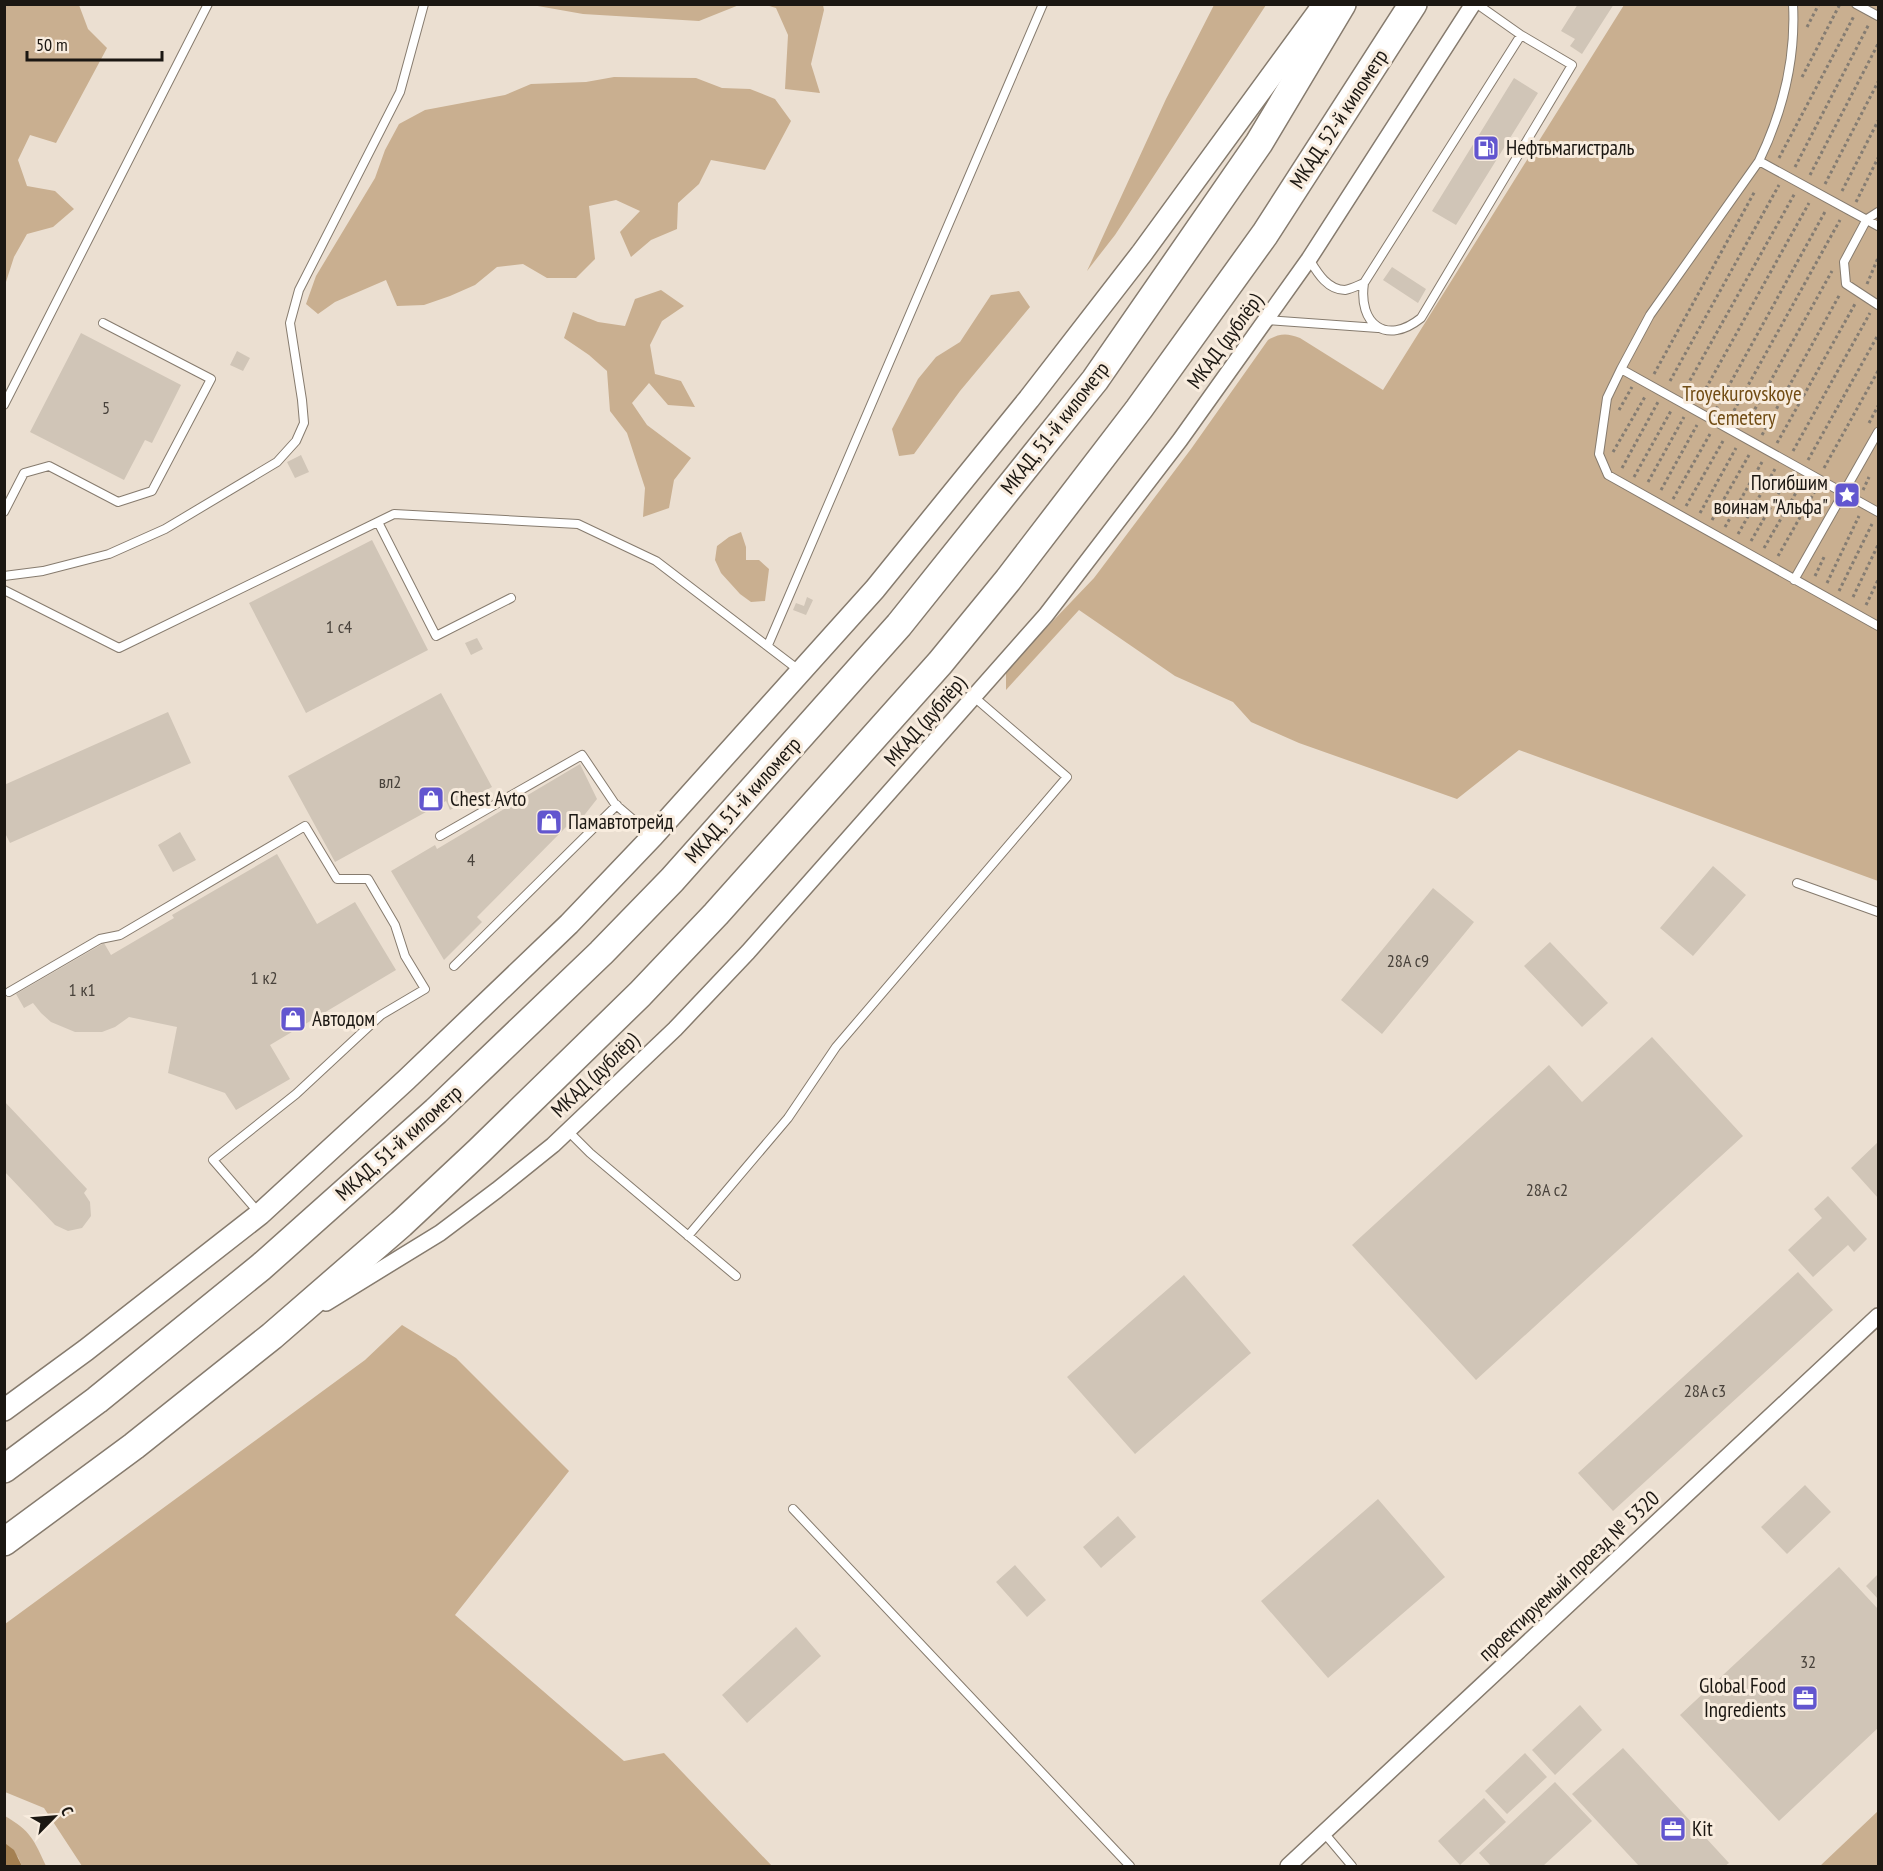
<svg xmlns="http://www.w3.org/2000/svg" width="1883" height="1871" font-family="'PT Sans Narrow',sans-serif">
	<style>
		.green { fill: #c9af90 }
		.water { fill: #a48052 }
		.building { fill: #d0c5b7 }
		.lines { fill: none; stroke-linecap: round; stroke-linejoin: round }
		.lane-casing { stroke: #867b6e; stroke-width: 10 }
		.street-casing { stroke: #867b6e; stroke-width: 18 }
		.secondary-casing { stroke: #867b6e; stroke-width: 24 }
		.highway-casing { stroke: #867b6e; stroke-width: 30 }
		.path { stroke: #847c72; stroke-width: 3; stroke-dasharray: 3 3; stroke-linecap: butt }
		.lane { stroke: #fff; stroke-width: 8 }
		.street { stroke: #fff; stroke-width: 15 }
		.secondary { stroke: #fff; stroke-width: 21 }
		.highway { stroke: #fff; stroke-width: 27 }
		.labels { text-anchor: middle; stroke-width: 6; stroke-linejoin: round; paint-order: stroke }
		.number-label { font-size: 18px; fill: #48423b }
		.street-label { font-size: 21px; fill: #1b1712; stroke: #f8ecde }
		.poi-label { font-size: 21px; fill: #1b1712; stroke: #f8ecde; text-anchor: start }
		.park-label { font-size: 21px; fill: #714c14; stroke: #f8ecde }
	</style>
	<rect width="100%" height="100%" fill="#ebdfd1"/>
	<path class="green" d="M5,4l74,1 9,24 19,19 -51,95 -26,-8 -12,25 9,26 28,5 19,18 -21,18 -26,7 -13,23 -9,28z
		M532,5h207l-40,16 -116,-7z
		M766,5h57l1,5 -13,54 9,29 -35,-4 3,-54 -12,-27z
		M1214,5h52l-151,230 -28,36 79,-172z
		M1624,5h254v876l-359,-131 -62,49 -158,-56 -48,-21 -18,-20 -58,-26 -96,-66 -73,80v-20l88,-92 97,-129 77,-109c12,-7 19,-7 32,-2l83,52z
		M614,77l82,1 26,10 28,1 25,10 16,22 -26,49 -54,-10 -12,24 -21,19 -1,26 -26,11 -20,17 -11,-25 20,-21 -24,-11 -27,6 6,53 -19,19h-29l-24,-14 -26,3 -22,18 -25,11 -26,9 -27,1 -11,-26 -51,22 -17,12 -12,-10 10,-28 59,-98 10,-28 14,-26 26,-14 80,-15 26,-11 55,-2z
		M661,290l23,16 -22,15 -12,24 5,29 26,7 14,26 -27,-2 -19,-22 -17,20 15,22 44,33 -17,22 -5,28 -26,9 2,-29 -18,-55 -17,-22 -3,-40 -18,-16 -25,-17 9,-26 25,10 27,4 10,-27z
		M1019,291l11,16 -70,84 -46,63 -15,2 -7,-27 26,-50 18,-22 24,-15 31,-47z
		M741,532l5,15v13h13l10,9 -4,32 -14,1 -11,-8 -19,-21 -6,-13 2,-14 12,-9z
		M402,1325l54,33 113,113 -114,144 169,146 40,-8 108,113h-690l-38,-58 -39,-16v-168l360,-264z
		M1878,1811v55h-58z
		M5,1816c26,15 29,24 41,50h-24l-4,-9 -13,-12z"/>
	<path class="water" d="M6,1844l8,6 8,16h-17z"/>
	<path class="building" d="M1578,4h36l-32,50 -12,-8 5,-7 -14,-8z
		M1514,78l24,15 -82,132 -24,-14z
		M1392,267l34,22 -8,14 -35,-23z
		M81,333l100,52 -29,58 -7,-3 -21,40 -94,-48z
		M237,351l13,7 -7,13 -13,-6z
		M301,455l8,17 -14,6 -8,-16z
		M372,540l56,110 -122,63 -57,-110z
		M807,597l6,3 -7,15 -13,-5 3,-7 8,3z
		M477,638l6,11 -12,6 -6,-12z
		M441,693l51,94 -42,23 -4,-9 -111,61 -47,-86z
		M168,712l23,51 -181,80 -6,-12v-46z
		M580,764l17,35 -26,33 -5,-5 -89,90 5,5 -38,38 -53,-89 44,-26 2,4z
		M180,832l16,28 -23,12 -15,-27z
		M277,854l40,70 38,-22 41,68 -126,75 20,34 -54,31 -11,-17 -57,-20 9,-46 -48,-10 -14,10 -13,5h-27l-24,-10 -10,-9 -8,-10 -9,5 -8,-14 88,-51 7,12 63,-37 -2,-3z
		M1713,866l33,29 -53,61 -33,-28z
		M1433,888l41,34 -92,112 -41,-34z
		M1550,942l58,61 -26,24 -58,-61z
		M1652,1037l91,99 -267,244 -124,-135 197,-180 33,37z
		M4,1101l83,88 -3,4 6,9 1,14 -9,12 -14,3 -13,-6 -51,-54z
		M1878,1142v56l-27,-30z
		M1828,1196l39,43 -13,13 -6,-7 -35,32 -25,-27 34,-32 -8,-9z
		M1798,1272l35,38 -220,201 -35,-38z
		M1184,1275l67,78 -116,101 -68,-77z
		M1805,1485l26,27 -44,42 -26,-27z
		M1378,1499l67,78 -117,101 -67,-77z
		M1118,1516l18,21 -35,31 -18,-21z
		M1015,1565l31,35 -19,17 -31,-35z
		M1839,1567l39,42v119l-99,93 -99,-106z
		M1878,1574v25l-12,-13z
		M796,1627l25,29 -74,67 -25,-28z
		M1580,1705l22,25 -47,45 -23,-25z
		M1623,1748l106,115 -4,3h-86l-67,-72z
		M1525,1753l22,24 -40,37 -22,-23z
		M1555,1782l37,39 -49,45h-52l-12,-13z
		M1484,1798l22,24 -46,43 -22,-24z"/>
	<g class="lines">
		<defs>
			<path id="lane" d="M1477,4l44,31
				M1856,4l22,12
				M1521,35l51,30 -151,253c-35,28 -63,6 -57,-35z
				M1759,161c24,-50 37,-101 34,-157
				M1878,212l-11,7 -23,43 2,22 32,21
				M1878,226l-119,-65 -109,154 -29,54 -14,29 -8,56 9,21 270,151
				M1309,259c8,13 18,31 36,31 6,-1 14,-5 19,-7
				M1266,320l112,8
				M1621,369l257,143
				M4,405l204,-401
				M4,512l20,-39 25,-7 69,36 34,-11 59,-112 -108,-56
				M378,522l58,114 75,-38
				M4,576l39,-5 66,-17 56,-25 112,-67 19,-21 8,-18 -2,-23 -12,-77 9,-33 101,-198 24,-88
				M1794,580l84,-148
				M4,590l115,58 275,-134 184,10 78,37 144,110
				M768,645l275,-641
				M440,836l142,-81 33,49 36,31
				M1797,883l81,29
				M454,966l163,-161
				M9,992l91,-53 20,-4 185,-109 32,53h31l27,46 10,31 20,33 -44,26 -85,79 -83,66 46,53
				M568,1131l22,22 146,123
				M688,1236l100,-118 48,-71 231,-270 -93,-80
				M793,1509l337,357
				M1325,1834l27,32"/>
			<path id="street" d="M326,1303l114,-70 57,-43 56,-45 122,-116 73,-77 298,-337 134,-175 129,-181 164,-255
				M1288,1866l590,-550"/>
			<path id="secondary" d="M4,1410l82,-60 174,-136 146,-134 163,-156 84,-88 222,-247 154,-190 113,-146 182,-249"/>
			<path id="highway" d="M4,1469l93,-69 164,-133 175,-156 165,-158 71,-73 227,-255 196,-245 164,-237 83,-139
				M4,1542l130,-96 138,-110 129,-112 78,-73 161,-157 76,-80 224,-251 68,-83 131,-171 126,-175 148,-230"/>
		</defs>
		<use href="#lane" class="lane-casing"/>
		<use href="#street" class="street-casing"/>
		<use href="#secondary" class="secondary-casing"/>
		<use href="#highway" class="highway-casing"/>
		<path class="path" d="M1807,27l12,-23
			M1802,77l38,-73
			M1779,158l75,-142
			M1795,167l74,-143
			M1810,175l68,-131
			M1825,184l53,-102
			M1842,191l36,-70
			M1856,202l22,-44
			M1867,284l11,-26
			M1654,374l101,-183
			M1670,381l109,-196
			M1684,391l111,-198
			M1700,399l109,-196
			M1716,409l110,-199
			M1619,410l13,-23
			M1731,416l109,-196
			M1869,423l9,-17
			M1746,425l86,-154
			M1762,435l78,-141
			M1777,443l78,-139
			M1793,451l77,-138
			M1613,452l33,-57
			M1808,460l70,-125
			M1622,468l36,-66
			M1824,468l54,-97
			M1634,477l38,-68
			M1648,482l36,-65
			M1661,490l36,-65
			M1863,490l6,-13
			M1673,499l37,-65
			M1686,506l37,-65
			M1700,513l36,-65
			M1712,520l37,-65
			M1725,527l37,-65
			M1738,534l37,-65
			M1751,541l37,-64
			M1764,548l37,-64
			M1778,556l37,-65
			M1815,576l10,-21
			M1827,583l32,-67
			M1839,591l33,-67
			M1853,597l25,-52
			M1866,605l12,-25"/>
		<use href="#lane" class="lane"/>
		<use href="#street" class="street"/>
		<use href="#secondary" class="secondary"/>
		<use href="#highway" class="highway"/>
	</g>
	<defs>
		<symbol id="fuel-square" viewBox="-11 -11 22 22"><rect x="-9" y="-9" width="18" height="18" rx="4" fill="#6256cf" stroke="#f8ecde"/><path d="M-5.5-6h7V0h2V4h1.3V-2.5L3-4.5l.8-.8L6-3V5H2.5V1h-1V6h-7ZM-4.2-4.7v3.2H.2V-4.7Z" fill="#fff"/></symbol>
		<symbol id="sight-square" viewBox="-11 -11 22 22"><rect x="-9" y="-9" width="18" height="18" rx="4" fill="#6256cf" stroke="#f8ecde"/><path d="M0-6L1.8-2.2L6-1.7L2.9 1.2L3.7 5.4L0 3.3L-3.7 5.4L-2.9 1.2L-6-1.7L-1.8-2.2Z" fill="#fff"/></symbol>
		<symbol id="shop-square" viewBox="-11 -11 22 22"><rect x="-9" y="-9" width="18" height="18" rx="4" fill="#6256cf" stroke="#f8ecde"/><path d="M-5-2.5h2.3a2.7 3.5 0 0 1 5.4 0H5L5.5 6h-11ZM-1.5-2.5h3a1.5 2.3 0 0 0-3 0Z" fill="#fff"/></symbol>
		<symbol id="office-square" viewBox="-11 -11 22 22"><rect x="-9" y="-9" width="18" height="18" rx="4" fill="#6256cf" stroke="#f8ecde"/><path d="M-6-3h4V-5.5h4V-3h4V5H-6ZM-1-4.5V-3h2v-1.5ZM-6 0V1H6V0Z" fill="#fff"/></symbol>
	</defs>
	<g fill-rule="evenodd">
		<use href="#fuel-square" x="1471" y="133" width="30" height="30"/>
		<use href="#sight-square" x="1832" y="480" width="30" height="30"/>
		<use href="#shop-square" x="416" y="784" width="30" height="30"/>
		<use href="#shop-square" x="534" y="807" width="30" height="30"/>
		<use href="#shop-square" x="278" y="1004" width="30" height="30"/>
		<use href="#office-square" x="1790" y="1683" width="30" height="30"/>
		<use href="#office-square" x="1658" y="1814" width="30" height="30"/>
	</g>
	<g class="labels">
		<g class="number-label">
			<text x="106" y="414">5</text>
			<text x="339" y="633">1 с4</text>
			<text x="390" y="788">вл2</text>
			<text x="471" y="866">4</text>
			<text x="1408" y="967">28А с9</text>
			<text x="264" y="984">1 к2</text>
			<text x="82" y="996">1 к1</text>
			<text x="1547" y="1196">28А с2</text>
			<text x="1705" y="1397">28А с3</text>
			<text x="1808" y="1668">32</text>
		</g>
		<g class="street-label">
			<text transform="translate(1339 119) rotate(-57)" y="7">МКАД, 52-й километр</text>
			<text transform="translate(1225 341) rotate(-54)" y="7">МКАД (дублёр)</text>
			<text transform="translate(1055 428) rotate(-52)" y="7">МКАД, 51-й километр</text>
			<text transform="translate(925 721) rotate(-49)" y="7">МКАД (дублёр)</text>
			<text transform="translate(743 800) rotate(-48)" y="7">МКАД, 51-й километр</text>
			<text transform="translate(595 1075) rotate(-44)" y="7">МКАД (дублёр)</text>
			<text transform="translate(399 1143) rotate(-42)" y="7">МКАД, 51-й километр</text>
			<text transform="translate(1569 1576) rotate(-43)" y="7">проектируемый проезд № 5320</text>
		</g>
		<g class="poi-label">
			<text x="1506" y="155">Нефтьмагистраль</text>
			<text x="1828" y="490" text-anchor="end">Погибшим<tspan x="1828" dy="24">воинам "Альфа"</tspan></text>
			<text x="450" y="806">Chest Avto</text>
			<text x="568" y="829">Памавтотрейд</text>
			<text x="312" y="1026">Автодом</text>
			<text x="1786" y="1693" text-anchor="end">Global Food<tspan x="1786" dy="24">Ingredients</tspan></text>
			<text x="1692" y="1836">Kit</text>
		</g>
		<g class="park-label">
			<text x="1742" y="401">Troyekurovskoye<tspan x="1742" dy="24">Cemetery</tspan></text>
		</g>
	</g>
	<rect width="1883" height="1871" fill="none" stroke="#1b1712" stroke-width="12"/>
	<g transform="translate(54 1817) rotate(65)" stroke="#f8ecde" stroke-width="4.5" paint-order="stroke">
	<path d="M0-4.5L10 22L0 15L-10 22Z" fill="#1b1712"/>
	<text y="-9" font-size="16" font-weight="bold" text-anchor="middle" fill="#1b1712">С</text>
	</g>
	<path d="M27 51v9h135v-9" fill="none" stroke="#1b1712" stroke-width="3"/>
	<text x="36" y="51" font-size="18" fill="#1b1712" stroke="#f8ecde" stroke-width="4.5" paint-order="stroke">50 m</text>
</svg>
